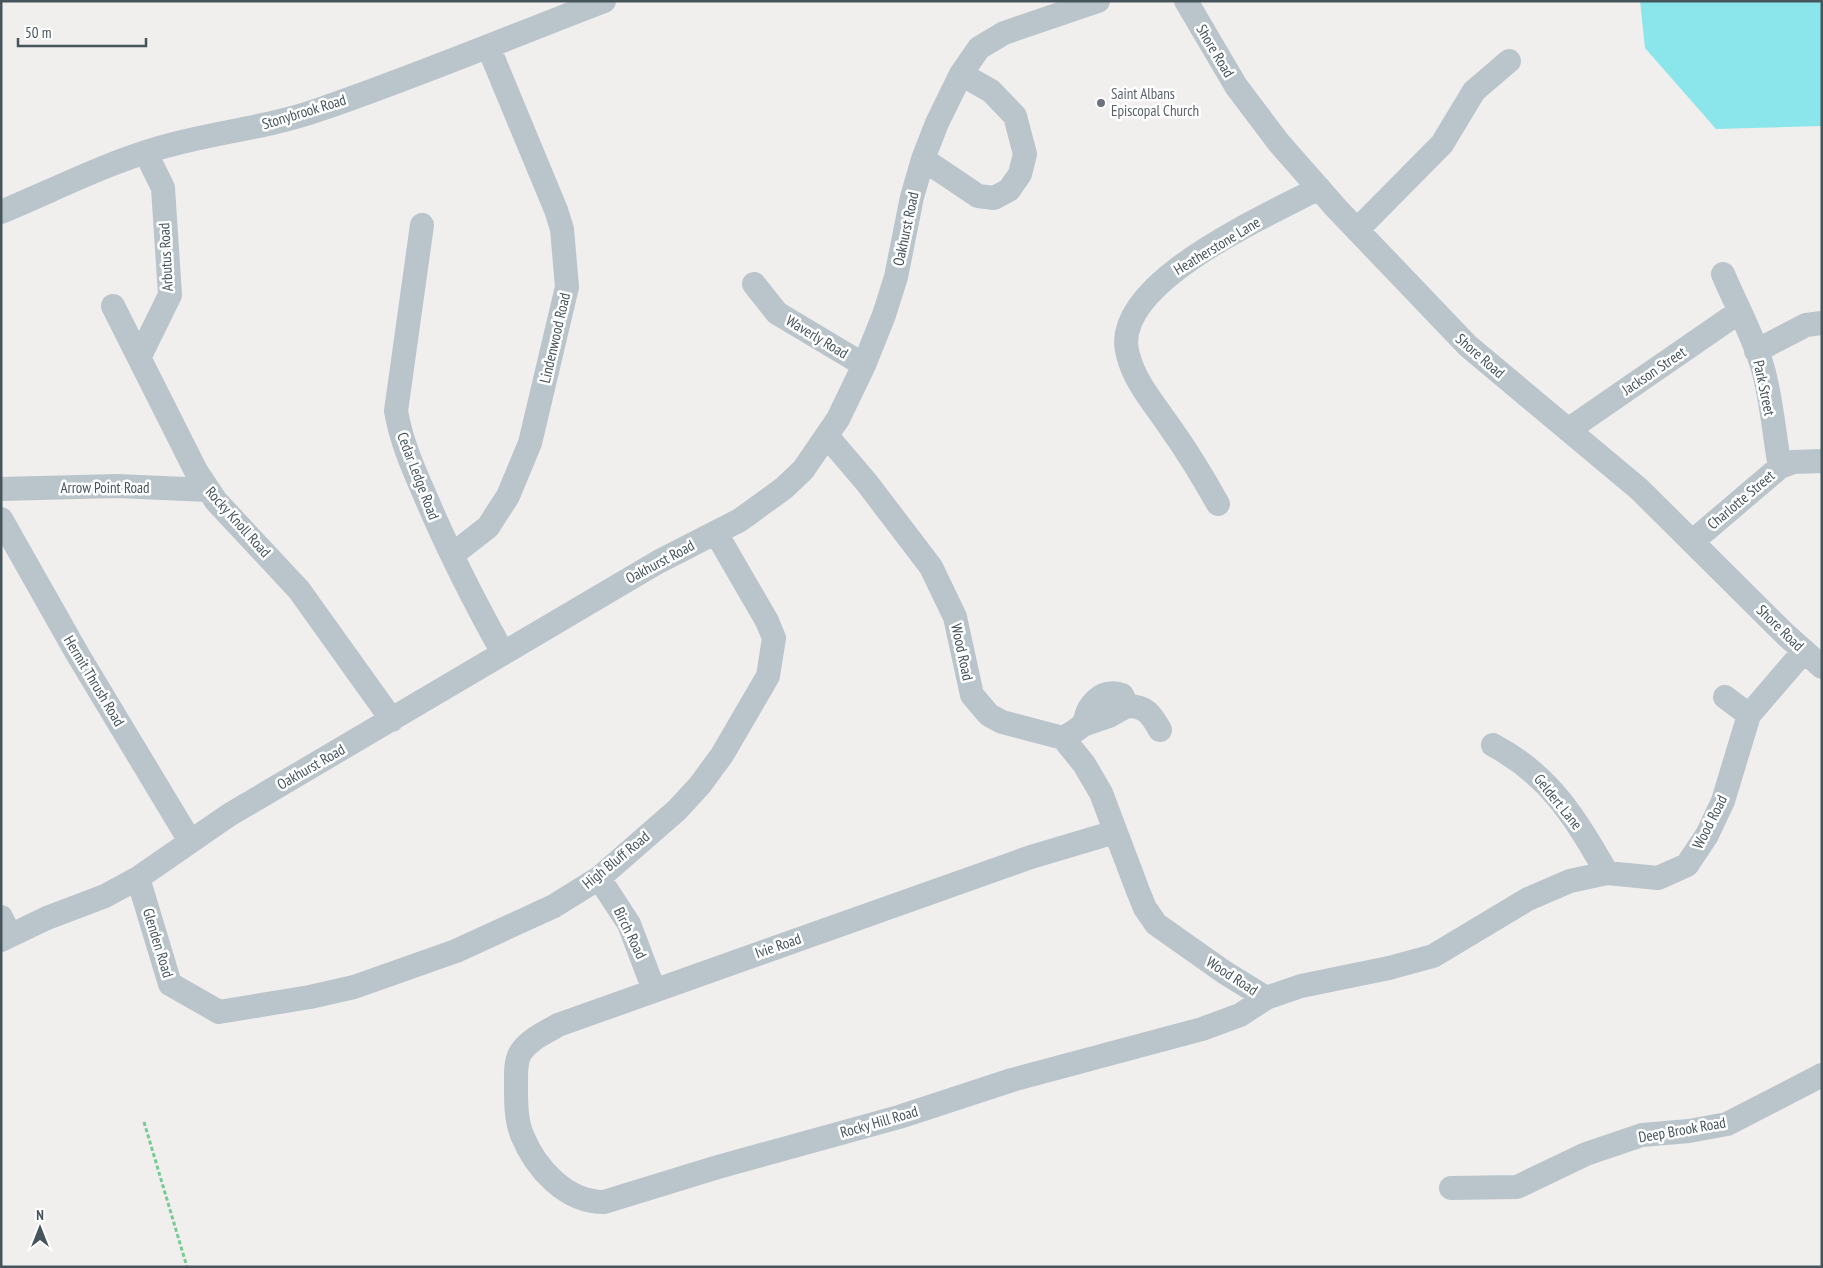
<svg xmlns="http://www.w3.org/2000/svg" width="1823" height="1268" font-family="'PT Sans Narrow',sans-serif">
	<style>
		.water { fill: #8ae6eb }
		.lines { fill: none; stroke-linecap: round; stroke-linejoin: round }
		.path { stroke: #75cc93; stroke-width: 3; stroke-dasharray: 4 2.5; stroke-linecap: butt }
		.minor { stroke: #b9c5cb; stroke-width: 24 }
		.worship-dot { fill: #6b7280; stroke: #fff; stroke-width: 2 }
		.labels { text-anchor: middle; stroke-width: 5; stroke-linejoin: round; paint-order: stroke }
		.street-label { font-size: 15px; fill: #46555b; stroke: #fff }
		.worship-label { font-size: 15px; fill: #5b616d; stroke: #fff; text-anchor: start }
	</style>
	<rect width="100%" height="100%" fill="#f1eeee"/>
	<path class="water" d="M1640,1h182v125l-106,3 -71,-81z"/>
	<g class="lines">
		<path class="path" d="M144,1122l43,145"/>
		<path class="minor" d="M1186,1l50,85 43,57 58,66 131,137 171,143 147,146 36,32
			M923,159l55,37 16,2 15,-8 11,-16 5,-20 -10,-38 -24,-25 -30,-17
			M1,212c53,-22 103,-48 158,-64 54,-16 109,-20 162,-39 96,-33 189,-72 283,-108
			M422,225l-26,186c5,29 16,55 28,82 23,55 50,108 79,160
			M1357,230l85,-86 32,-53 35,-30
			M1723,274c13,31 31,63 40,95 9,32 11,66 17,98
			M754,284l23,29 87,52
			M113,306l83,165 20,30 83,89 93,130
			M1756,351l50,-26 16,-2
			M139,358l31,-63 -7,-107 -17,-35
			M1568,430l171,-118
			M827,436l40,47 64,84 24,50 17,78 17,20 13,7 61,16 21,26 17,29 37,98 7,17 11,16 68,48 42,26 35,-12 88,-18 44,-12 95,-57 42,-18 37,-8 51,5 29,-13 20,-30 16,-34 26,-86 55,-64
			M1,489l116,-3 91,4
			M1218,504c-14,-25 -29,-50 -46,-74 -16,-24 -37,-47 -44,-75 -21,-71 141,-140 191,-167
			M1,519l77,136 112,186
			M1693,541l87,-74 13,-5 29,-1
			M452,555l36,-28 20,-31 22,-53 37,-156 -5,-58 -6,-19 -68,-164
			M1725,697l24,18
			M1127,706c19,0 24,8 33,24
			M1063,738c6,-4 16,-8 20,-14 3,-4 3,-10 6,-15 8,-13 19,-19 33,-14l5,11 -18,10 -26,9
			M1493,745c58,31 82,73 114,128
			M1115,832l-84,25 -473,168c-13,8 -28,14 -37,27 -6,9 -5,23 -5,34 0,17 0,34 6,49 14,34 44,67 82,67l114,-35 181,-50 113,-37 190,-51 38,-14 26,-17
			M138,878l32,106 49,28 91,-15 44,-10 102,-36 98,-45 45,-28 78,-68 23,-25 22,-30 46,-79 6,-38 -7,-17 -51,-88
			M599,878l30,46 25,66
			M1,917l9,18
			M1,940l46,-22 58,-22 33,-18 91,-63 429,-253 82,-42 44,-32 19,-18 35,-51 26,-54 20,-50 12,-38 16,-80 11,-38 14,-36 24,-49 18,-26 25,-15 94,-32
			M1451,1188l66,-1 69,-33 56,-19 47,-4 38,-7 95,-49"/>
	</g>
	<circle class="worship-dot" cx="1101" cy="103" r="5"/>
	<g class="labels">
		<g class="street-label">
			<text transform="translate(1215 51) rotate(59)" y="5">Shore Road</text>
			<text transform="translate(304 112) rotate(-17)" y="5">Stonybrook Road</text>
			<text transform="translate(906 229) rotate(-78)" y="5">Oakhurst Road</text>
			<text transform="translate(1217 246) rotate(-31)" y="5">Heatherstone Lane</text>
			<text transform="translate(166 257) rotate(-93)" y="5">Arbutus Road</text>
			<text transform="translate(817 337) rotate(31)" y="5">Waverly Road</text>
			<text transform="translate(555 338) rotate(-77)" y="5">Lindenwood Road</text>
			<text transform="translate(1480 356) rotate(41)" y="5">Shore Road</text>
			<text transform="translate(1654 371) rotate(-34)" y="5">Jackson Street</text>
			<text transform="translate(1764 388) rotate(78)" y="5">Park Street</text>
			<text transform="translate(418 476) rotate(69)" y="5">Cedar Ledge Road</text>
			<text x="105" y="493">Arrow Point Road</text>
			<text transform="translate(1741 500) rotate(-40)" y="5">Charlotte Street</text>
			<text transform="translate(238 522) rotate(48)" y="5">Rocky Knoll Road</text>
			<text transform="translate(660 562) rotate(-28)" y="5">Oakhurst Road</text>
			<text transform="translate(1780 628) rotate(44)" y="5">Shore Road</text>
			<text transform="translate(962 652) rotate(78)" y="5">Wood Road</text>
			<text transform="translate(94 681) rotate(59)" y="5">Hermit Thrush Road</text>
			<text transform="translate(311 767) rotate(-30)" y="5">Oakhurst Road</text>
			<text transform="translate(1558 802) rotate(51)" y="5">Geldert Lane</text>
			<text transform="translate(1710 822) rotate(-63)" y="5">Wood Road</text>
			<text transform="translate(616 860) rotate(-39)" y="5">High Bluff Road</text>
			<text transform="translate(630 933) rotate(64)" y="5">Birch Road</text>
			<text transform="translate(158 943) rotate(73)" y="5">Glenden Road</text>
			<text transform="translate(778 946) rotate(-19)" y="5">Ivie Road</text>
			<text transform="translate(1232 976) rotate(33)" y="5">Wood Road</text>
			<text transform="translate(879 1122) rotate(-16)" y="5">Rocky Hill Road</text>
			<text transform="translate(1682 1130) rotate(-10)" y="5">Deep Brook Road</text>
		</g>
		<g class="worship-label">
			<text x="1111" y="99">Saint Albans<tspan x="1111" dy="17">Episcopal Church</tspan></text>
		</g>
	</g>
	<rect width="1823" height="1268" fill="none" stroke="#46555b" stroke-width="5"/>
	<g transform="translate(40 1228)" stroke="#ffffff" stroke-width="4" paint-order="stroke">
	<path d="M0-4L9 19L0 12L-9 19Z" fill="#46555b"/>
	<text y="-8" font-size="14" font-weight="bold" text-anchor="middle" fill="#46555b">N</text>
	</g>
	<path d="M18 38v8h128v-8" fill="none" stroke="#46555b" stroke-width="2.5"/>
	<text x="25" y="38" font-size="15" fill="#46555b" stroke="#ffffff" stroke-width="4" paint-order="stroke">50 m</text>
</svg>
